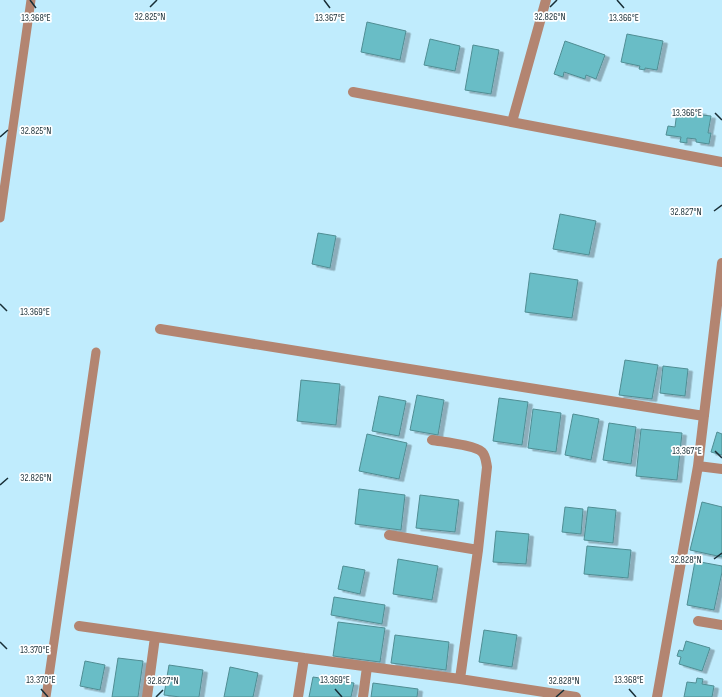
<svg xmlns="http://www.w3.org/2000/svg" width="722" height="697" font-family="'Sofia Sans Condensed',sans-serif">
	<style>
		.building { fill: #69bdc6; stroke: #508d93; filter: url(#shadow) }
		.lines { fill: none; stroke-linecap: round; stroke-linejoin: round }
		.service { stroke: #b38571; stroke-width: 9 }
		.minor { stroke: #b38571; stroke-width: 10 }
		.ticks { fill: none; stroke: #182e36; stroke-width: 1.5 }
		.ticks-label { font-size: 10px; text-anchor: middle; fill: #182e36; stroke: #fff; stroke-width: 3.5; stroke-linejoin: round; paint-order: stroke }
	</style>
	<defs>
		<filter id="shadow"><feDropShadow dx="4.5" dy="2.5" stdDeviation="0" flood-color="#0004"/></filter>
	</defs>
	<rect width="100%" height="100%" fill="#c0ecfd"/>
	<path class="building" d="M367,22l39,9 -6,29 -39,-8z
		M627,34l36,7 -6,29 -12,-2v2l-6,-1 1,-3 -19,-4z
		M430,39l30,7 -5,25 -31,-6z
		M565,41l40,14 -9,24 -10,-4 -1,4 -21,-7 -1,5 -9,-3z
		M473,45l26,5 -8,44 -26,-4z
		M687,110l15,2v3l9,1 -3,17h3l-2,11 -13,-2v-3l-9,-1v5l-7,-1 1,-5 -15,-2 2,-9 7,1 2,-16 9,2z
		M560,214l36,7 -7,34 -36,-6z
		M318,233l18,3 -6,32 -18,-4z
		M530,273l48,7 -6,38 -47,-6z
		M625,360l33,5 -6,34 -33,-4z
		M663,366l25,3 -3,27 -25,-3z
		M301,380l39,4 -4,41 -39,-4z
		M417,395l27,5 -6,35 -28,-5z
		M379,396l27,5 -7,35 -27,-5z
		M499,398l29,4 -6,43 -29,-4z
		M533,409l28,4 -5,39 -28,-4z
		M573,414l26,5 -8,41 -26,-5z
		M609,423l27,4 -5,37 -28,-4z
		M641,429l41,4 -5,47 -41,-4z
		M717,432l5,2v21l-11,-3z
		M367,434l40,9 -8,36 -40,-8z
		M359,489l46,6 -4,35 -46,-6z
		M420,495l39,5 -4,32 -39,-4z
		M702,502l20,5v50l-32,-7z
		M565,507l18,2 -2,25 -19,-2z
		M588,507l28,3 -3,33 -29,-3z
		M496,531l33,3 -3,30 -33,-2z
		M587,546l44,4 -3,28 -44,-4z
		M398,559l40,7 -6,34 -39,-6z
		M695,561l27,5v6l-8,38 -27,-5z
		M343,566l22,4 -5,24 -22,-5z
		M334,597l51,8 -3,19 -51,-9z
		M338,622l47,6 -5,34 -47,-6z
		M484,630l33,5 -5,32 -33,-5z
		M395,635l54,7 -3,28 -55,-7z
		M686,641l24,7 -8,23 -23,-7 2,-7 -4,-1 2,-6 4,1z
		M118,658l25,3 -5,36h-26z
		M85,661l20,4 -5,25 -20,-4z
		M169,665l34,5 -4,27h-19l-16,-2z
		M230,667l28,6 -5,24h-29z
		M313,677l41,6 -3,14h-42z
		M697,678l6,1 -1,5 12,2 -2,11h-28l3,-15 9,1z
		M373,683l45,6 -1,8h-46z"/>
	<g class="lines">
		<path class="service" d="M0,218l31,-218
			M46,697l50,-345"/>
		<path class="minor" d="M353,92l369,70
			M512,122l34,-122
			M160,329l544,87
			M432,440c11,2 43,5 50,12 4,4 4,10 5,15l-9,83 -18,129
			M698,466l24,3
			M389,535l89,15
			M698,621l24,4
			M79,626l225,32 156,21 116,18
			M147,697l8,-60
			M298,697l6,-39
			M363,697l4,-30
			M657,697l41,-231 24,-203"/>
	</g>
	<path class="ticks" d="M30,0l6,8M324,0l6,8M617,0l7,8M150,7l7,-7M550,7l7,-7M715,113l7,7M0,137l8,-7M714,211l8,-6M0,304l7,7M715,451l7,7M0,485l8,-7M714,559l8,-6M0,642l7,7M41,689l7,8M335,689l7,8M629,689l7,8M156,697l7,-7M556,697l8,-7"/>
	<g class="ticks-label">
		<text x="150" y="20">32.825°N</text>
		<text x="550" y="20">32.826°N</text>
		<text x="36" y="21">13.368°E</text>
		<text x="330" y="21">13.367°E</text>
		<text x="624" y="21">13.366°E</text>
		<text x="687" y="116">13.366°E</text>
		<text x="36" y="134">32.825°N</text>
		<text x="686" y="215">32.827°N</text>
		<text x="35" y="315">13.369°E</text>
		<text x="687" y="454">13.367°E</text>
		<text x="36" y="481">32.826°N</text>
		<text x="686" y="563">32.828°N</text>
		<text x="35" y="653">13.370°E</text>
		<text x="41" y="683">13.370°E</text>
		<text x="335" y="683">13.369°E</text>
		<text x="629" y="683">13.368°E</text>
		<text x="163" y="684">32.827°N</text>
		<text x="564" y="684">32.828°N</text>
	</g>
</svg>
